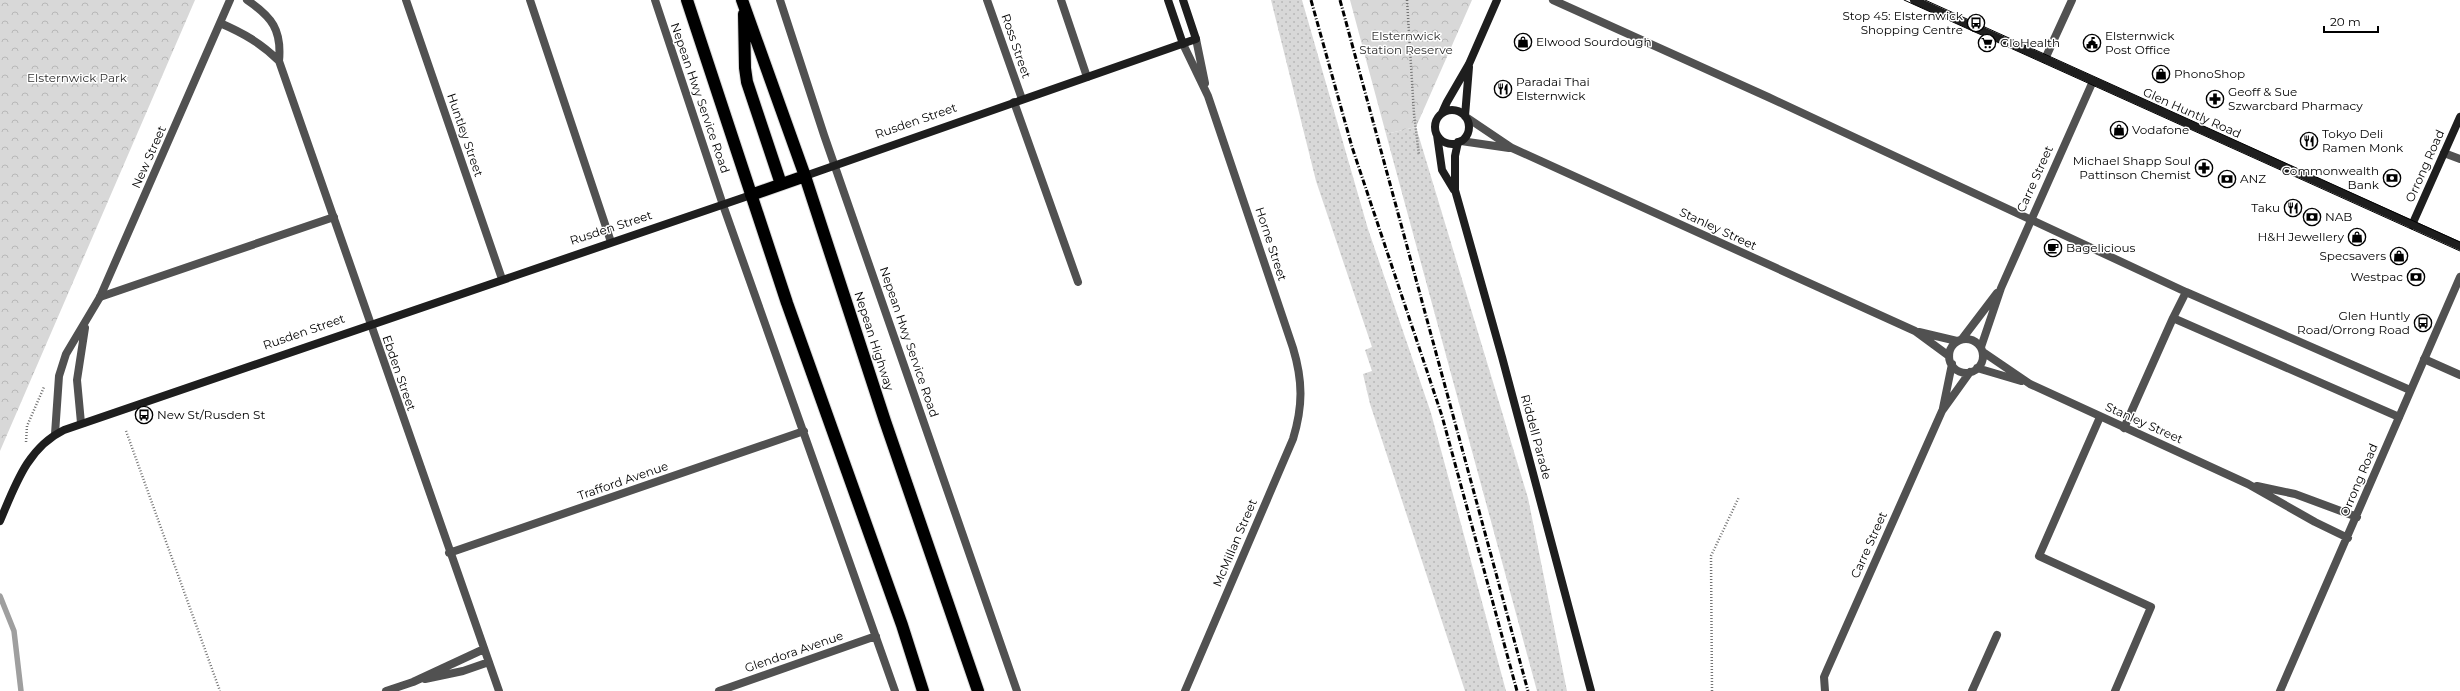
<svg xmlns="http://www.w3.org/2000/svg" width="2460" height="691" font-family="Montserrat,sans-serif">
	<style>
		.grass { fill: url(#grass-dots) }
		.park { fill: url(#park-crowns) }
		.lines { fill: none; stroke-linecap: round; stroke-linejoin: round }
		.stream { stroke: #9f9f9f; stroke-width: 5.5 }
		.highway-casing { stroke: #dbdbdb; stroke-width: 14 }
		.path { stroke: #737373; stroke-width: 2.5; stroke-dasharray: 1 2; stroke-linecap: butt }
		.lane { stroke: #515151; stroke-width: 8 }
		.street { stroke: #515151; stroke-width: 8 }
		.secondary { stroke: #1e1e1e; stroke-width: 8 }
		.highway { stroke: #000; stroke-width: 12 }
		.tram { stroke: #000; stroke-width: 1 }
		.rail { stroke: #000; stroke-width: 3; stroke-dasharray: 6 2 1 2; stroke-linecap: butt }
		.labels { text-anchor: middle; stroke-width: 3; stroke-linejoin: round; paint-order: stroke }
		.poi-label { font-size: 12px; fill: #000; stroke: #fff; text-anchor: start }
		.park-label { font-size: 12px; fill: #2f2f2f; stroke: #fff }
		.street-label { font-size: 12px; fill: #000; stroke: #fff }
	</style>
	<defs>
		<pattern id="grass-dots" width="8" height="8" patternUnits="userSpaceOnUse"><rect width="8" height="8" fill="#d8d8d8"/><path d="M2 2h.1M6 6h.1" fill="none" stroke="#b8b8b8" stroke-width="1.8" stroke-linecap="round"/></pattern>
		<pattern id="park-crowns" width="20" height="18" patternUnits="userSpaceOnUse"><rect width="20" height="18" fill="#d8d8d8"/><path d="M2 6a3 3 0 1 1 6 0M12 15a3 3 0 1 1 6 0" fill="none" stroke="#b8b8b8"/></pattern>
	</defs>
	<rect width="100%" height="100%" fill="#fff"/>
	<path class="grass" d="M1271,0h31l66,229 63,184 75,278h-41l-95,-287 -7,-30 9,-3 -7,-21 7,-3 -56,-166z
		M1416,127l112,371 39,193h-30l-151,-557z"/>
	<path class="park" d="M0,0h195l-195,451z
		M1350,0h122l-56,127 -30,7z"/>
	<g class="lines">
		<path class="stream" d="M0,596l14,35 7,60"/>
		<defs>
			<path id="highway" d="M687,0l100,303 115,322 21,66
				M742,0l63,176 80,245 93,270
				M744,14l1,54 2,14 34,102
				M751,195l54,-19"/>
		</defs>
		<use href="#highway" class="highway-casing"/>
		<path class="path" d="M1407,0l7,114 5,41
			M126,431l94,260
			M26,442l1,-16 17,-39
			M1712,691l-1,-135 28,-59"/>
		<path class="lane" d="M530,0l81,242
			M1061,0l26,77
			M1553,0l215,97 418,195 224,98
			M1014,102l64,180
			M2444,153l16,6
			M100,297l234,-80
			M2173,318l13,-26
			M2424,359l36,16
			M2100,417l-61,139 112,51 -36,84
			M2124,428l49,-110 226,99
			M1972,691l25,-56"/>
		<path class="street" d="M247,0c25,17 35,30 32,61
			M406,0l96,279
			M655,0l68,205 172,486
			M780,0l44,135 193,556
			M987,0l35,99
			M220,23c23,10 41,20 59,38l220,630
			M1196,39l9,44
			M1183,44l25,52 85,252c10,33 10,58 0,91l-108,252
			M2045,59l27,-59
			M1466,117l46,31 403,183 34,25
			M1461,141l48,7
			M1919,332l38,9
			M1962,339l35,-46
			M1949 356a17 17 0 1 1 34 0a17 17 0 1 1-34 0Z
			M1981,347l20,-59 92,-207
			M1983,352l47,32 218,100 67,38 33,16
			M1977,368l44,13
			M1943,408l9,-44
			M81,423l-4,-43 8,-52
			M55,434l4,-58 7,-22 34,-57 130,-297
			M2257,486l38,8 62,23
			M449,553l355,-122
			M425,679l38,-8 26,-9
			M386,691l27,-9 71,-33
			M719,691l157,-55
			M1825,691l-1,-14 3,-7 115,-259 28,-39
			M2280,691l180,-414"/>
		<path class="secondary" d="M1168,0l15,44
			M1914,0l546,246
			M1435 127a17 17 0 1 1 34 0a17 17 0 1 1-34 0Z
			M1442,113l5,-11 22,-38 28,-64
			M1465,116l4,-49
			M1437,135l5,35 12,20
			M1458,142l-3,14v34l47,167 89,334
			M805,176l391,-137 -13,-39
			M2412,225l48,-108
			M0,521c15,-35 27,-73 64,-91l687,-235"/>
		<use href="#highway" class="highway"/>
		<path class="tram" d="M1904,0l556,251
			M1925,0l535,242"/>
		<path class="rail" d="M1311,0l41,147 90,269 75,275
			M1340,0l188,691"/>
	</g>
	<defs>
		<symbol id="bus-ring" viewBox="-11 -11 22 22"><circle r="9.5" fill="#fff" stroke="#000" stroke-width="1.5"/><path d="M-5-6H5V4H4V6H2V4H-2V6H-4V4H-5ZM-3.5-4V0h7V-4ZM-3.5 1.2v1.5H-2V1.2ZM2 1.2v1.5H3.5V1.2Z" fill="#000"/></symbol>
		<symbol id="shop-ring" viewBox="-11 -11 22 22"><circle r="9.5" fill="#fff" stroke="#000" stroke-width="1.5"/><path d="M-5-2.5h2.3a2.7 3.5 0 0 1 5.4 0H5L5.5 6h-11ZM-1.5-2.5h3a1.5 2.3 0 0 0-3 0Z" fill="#000"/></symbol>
		<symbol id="supermarket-ring" viewBox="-11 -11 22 22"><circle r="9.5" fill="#fff" stroke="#000" stroke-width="1.5"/><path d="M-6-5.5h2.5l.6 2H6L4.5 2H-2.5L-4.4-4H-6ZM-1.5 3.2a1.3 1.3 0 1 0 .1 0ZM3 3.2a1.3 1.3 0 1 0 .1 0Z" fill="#000"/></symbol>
		<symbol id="civic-ring" viewBox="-11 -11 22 22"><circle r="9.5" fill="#fff" stroke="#000" stroke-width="1.5"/><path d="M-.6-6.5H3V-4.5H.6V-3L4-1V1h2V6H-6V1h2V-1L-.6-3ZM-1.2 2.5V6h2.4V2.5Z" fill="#000"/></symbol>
		<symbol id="restaurant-ring" viewBox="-11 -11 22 22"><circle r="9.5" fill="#fff" stroke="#000" stroke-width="1.5"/><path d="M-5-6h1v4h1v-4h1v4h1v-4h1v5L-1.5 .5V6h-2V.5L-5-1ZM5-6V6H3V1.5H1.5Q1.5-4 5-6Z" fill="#000"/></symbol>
		<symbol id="pharmacy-ring" viewBox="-11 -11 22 22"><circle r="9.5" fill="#fff" stroke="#000" stroke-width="1.5"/><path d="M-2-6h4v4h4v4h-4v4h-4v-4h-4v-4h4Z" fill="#000"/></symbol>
		<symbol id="bank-ring" viewBox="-11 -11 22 22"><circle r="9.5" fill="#fff" stroke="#000" stroke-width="1.5"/><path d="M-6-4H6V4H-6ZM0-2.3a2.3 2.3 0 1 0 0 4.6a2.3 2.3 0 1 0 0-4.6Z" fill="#000"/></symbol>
		<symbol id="cafe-ring" viewBox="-11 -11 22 22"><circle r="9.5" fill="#fff" stroke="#000" stroke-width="1.5"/><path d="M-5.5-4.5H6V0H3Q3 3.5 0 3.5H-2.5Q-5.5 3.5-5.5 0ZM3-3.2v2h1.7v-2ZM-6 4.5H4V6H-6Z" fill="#000"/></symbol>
	</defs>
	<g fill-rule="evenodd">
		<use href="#bus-ring" x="1966" y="13" width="20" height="20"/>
		<use href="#shop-ring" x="1513" y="32" width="20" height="20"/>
		<use href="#supermarket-ring" x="1977" y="33" width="20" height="20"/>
		<use href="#civic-ring" x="2082" y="33" width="20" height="20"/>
		<use href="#shop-ring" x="2151" y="64" width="20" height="20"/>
		<use href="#restaurant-ring" x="1493" y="79" width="20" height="20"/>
		<use href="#pharmacy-ring" x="2205" y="89" width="20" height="20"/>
		<use href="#shop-ring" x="2109" y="120" width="20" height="20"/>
		<use href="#restaurant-ring" x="2299" y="131" width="20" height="20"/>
		<use href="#pharmacy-ring" x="2194" y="158" width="20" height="20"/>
		<use href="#bank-ring" x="2382" y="168" width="20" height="20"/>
		<use href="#bank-ring" x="2217" y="169" width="20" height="20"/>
		<use href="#restaurant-ring" x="2283" y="198" width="20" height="20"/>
		<use href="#bank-ring" x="2302" y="207" width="20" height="20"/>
		<use href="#shop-ring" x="2347" y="227" width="20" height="20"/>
		<use href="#cafe-ring" x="2043" y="238" width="20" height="20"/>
		<use href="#shop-ring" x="2389" y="246" width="20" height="20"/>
		<use href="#bank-ring" x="2406" y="267" width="20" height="20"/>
		<use href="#bus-ring" x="2413" y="313" width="20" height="20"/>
		<use href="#bus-ring" x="134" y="405" width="20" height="20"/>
	</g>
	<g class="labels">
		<g class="poi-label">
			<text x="1963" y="20" text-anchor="end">Stop 45: Elsternwick<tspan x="1963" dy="14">Shopping Centre</tspan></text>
			<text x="2105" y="40">Elsternwick<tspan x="2105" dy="14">Post Office</tspan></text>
			<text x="1536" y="46">Elwood Sourdough</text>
			<text x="2000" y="47">GloHealth</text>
			<text x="2174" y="78">PhonoShop</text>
			<text x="1516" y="86">Paradai Thai<tspan x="1516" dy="14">Elsternwick</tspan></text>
			<text x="2228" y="96">Geoff &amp; Sue<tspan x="2228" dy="14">Szwarcbard Pharmacy</tspan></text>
			<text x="2132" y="134">Vodafone</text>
			<text x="2322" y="138">Tokyo Deli<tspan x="2322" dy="14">Ramen Monk</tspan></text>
			<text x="2191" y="165" text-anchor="end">Michael Shapp Soul<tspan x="2191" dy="14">Pattinson Chemist</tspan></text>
			<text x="2379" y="175" text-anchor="end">Commonwealth<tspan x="2379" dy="14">Bank</tspan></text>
			<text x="2240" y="183">ANZ</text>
			<text x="2280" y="212" text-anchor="end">Taku</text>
			<text x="2325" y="221">NAB</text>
			<text x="2344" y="241" text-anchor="end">H&amp;H Jewellery</text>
			<text x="2066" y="252">Bagelicious</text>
			<text x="2386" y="260" text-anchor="end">Specsavers</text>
			<text x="2403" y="281" text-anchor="end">Westpac</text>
			<text x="2410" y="320" text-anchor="end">Glen Huntly<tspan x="2410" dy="14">Road/Orrong Road</tspan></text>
			<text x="157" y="419">New St/Rusden St</text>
		</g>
		<g class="park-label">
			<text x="1406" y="40">Elsternwick<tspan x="1406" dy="14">Station Reserve</tspan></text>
			<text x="77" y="82">Elsternwick Park</text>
		</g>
		<g class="street-label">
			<text transform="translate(1016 46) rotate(71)" y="4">Ross Street</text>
			<text transform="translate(700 98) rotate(71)" y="4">Nepean Hwy Service Road</text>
			<text transform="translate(2192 113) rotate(24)" y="4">Glen Huntly Road</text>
			<text transform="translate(916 121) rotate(-19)" y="4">Rusden Street</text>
			<text transform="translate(465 135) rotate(71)" y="4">Huntley Street</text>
			<text transform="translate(149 157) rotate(-66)" y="4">New Street</text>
			<text transform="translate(2425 166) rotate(-66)" y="4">Orrong Road</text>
			<text transform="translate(2035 179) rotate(-66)" y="4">Carre Street</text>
			<text transform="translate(611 228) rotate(-18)" y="4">Rusden Street</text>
			<text transform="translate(1718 229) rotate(25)" y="4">Stanley Street</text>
			<text transform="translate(1271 244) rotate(72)" y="4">Horne Street</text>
			<text transform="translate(304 332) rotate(-19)" y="4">Rusden Street</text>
			<text transform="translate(874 341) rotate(72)" y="4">Nepean Highway</text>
			<text transform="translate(909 342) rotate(71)" y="4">Nepean Hwy Service Road</text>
			<text transform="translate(399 373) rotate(71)" y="4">Ebden Street</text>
			<text transform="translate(2144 423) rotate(24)" y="4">Stanley Street</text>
			<text transform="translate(1536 437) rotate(75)" y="4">Riddell Parade</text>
			<text transform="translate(2359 480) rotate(-67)" y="4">Orrong Road</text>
			<text transform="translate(623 481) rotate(-19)" y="4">Trafford Avenue</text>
			<text transform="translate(1235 543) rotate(-67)" y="4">McMillan Street</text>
			<text transform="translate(1869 545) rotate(-66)" y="4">Carre Street</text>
			<text transform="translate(794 652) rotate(-19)" y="4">Glendora Avenue</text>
		</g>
	</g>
	<path d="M2324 26v6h54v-6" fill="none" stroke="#000000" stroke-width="2"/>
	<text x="2330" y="26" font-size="12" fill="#000000" stroke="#ffffff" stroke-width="3" paint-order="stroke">20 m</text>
</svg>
